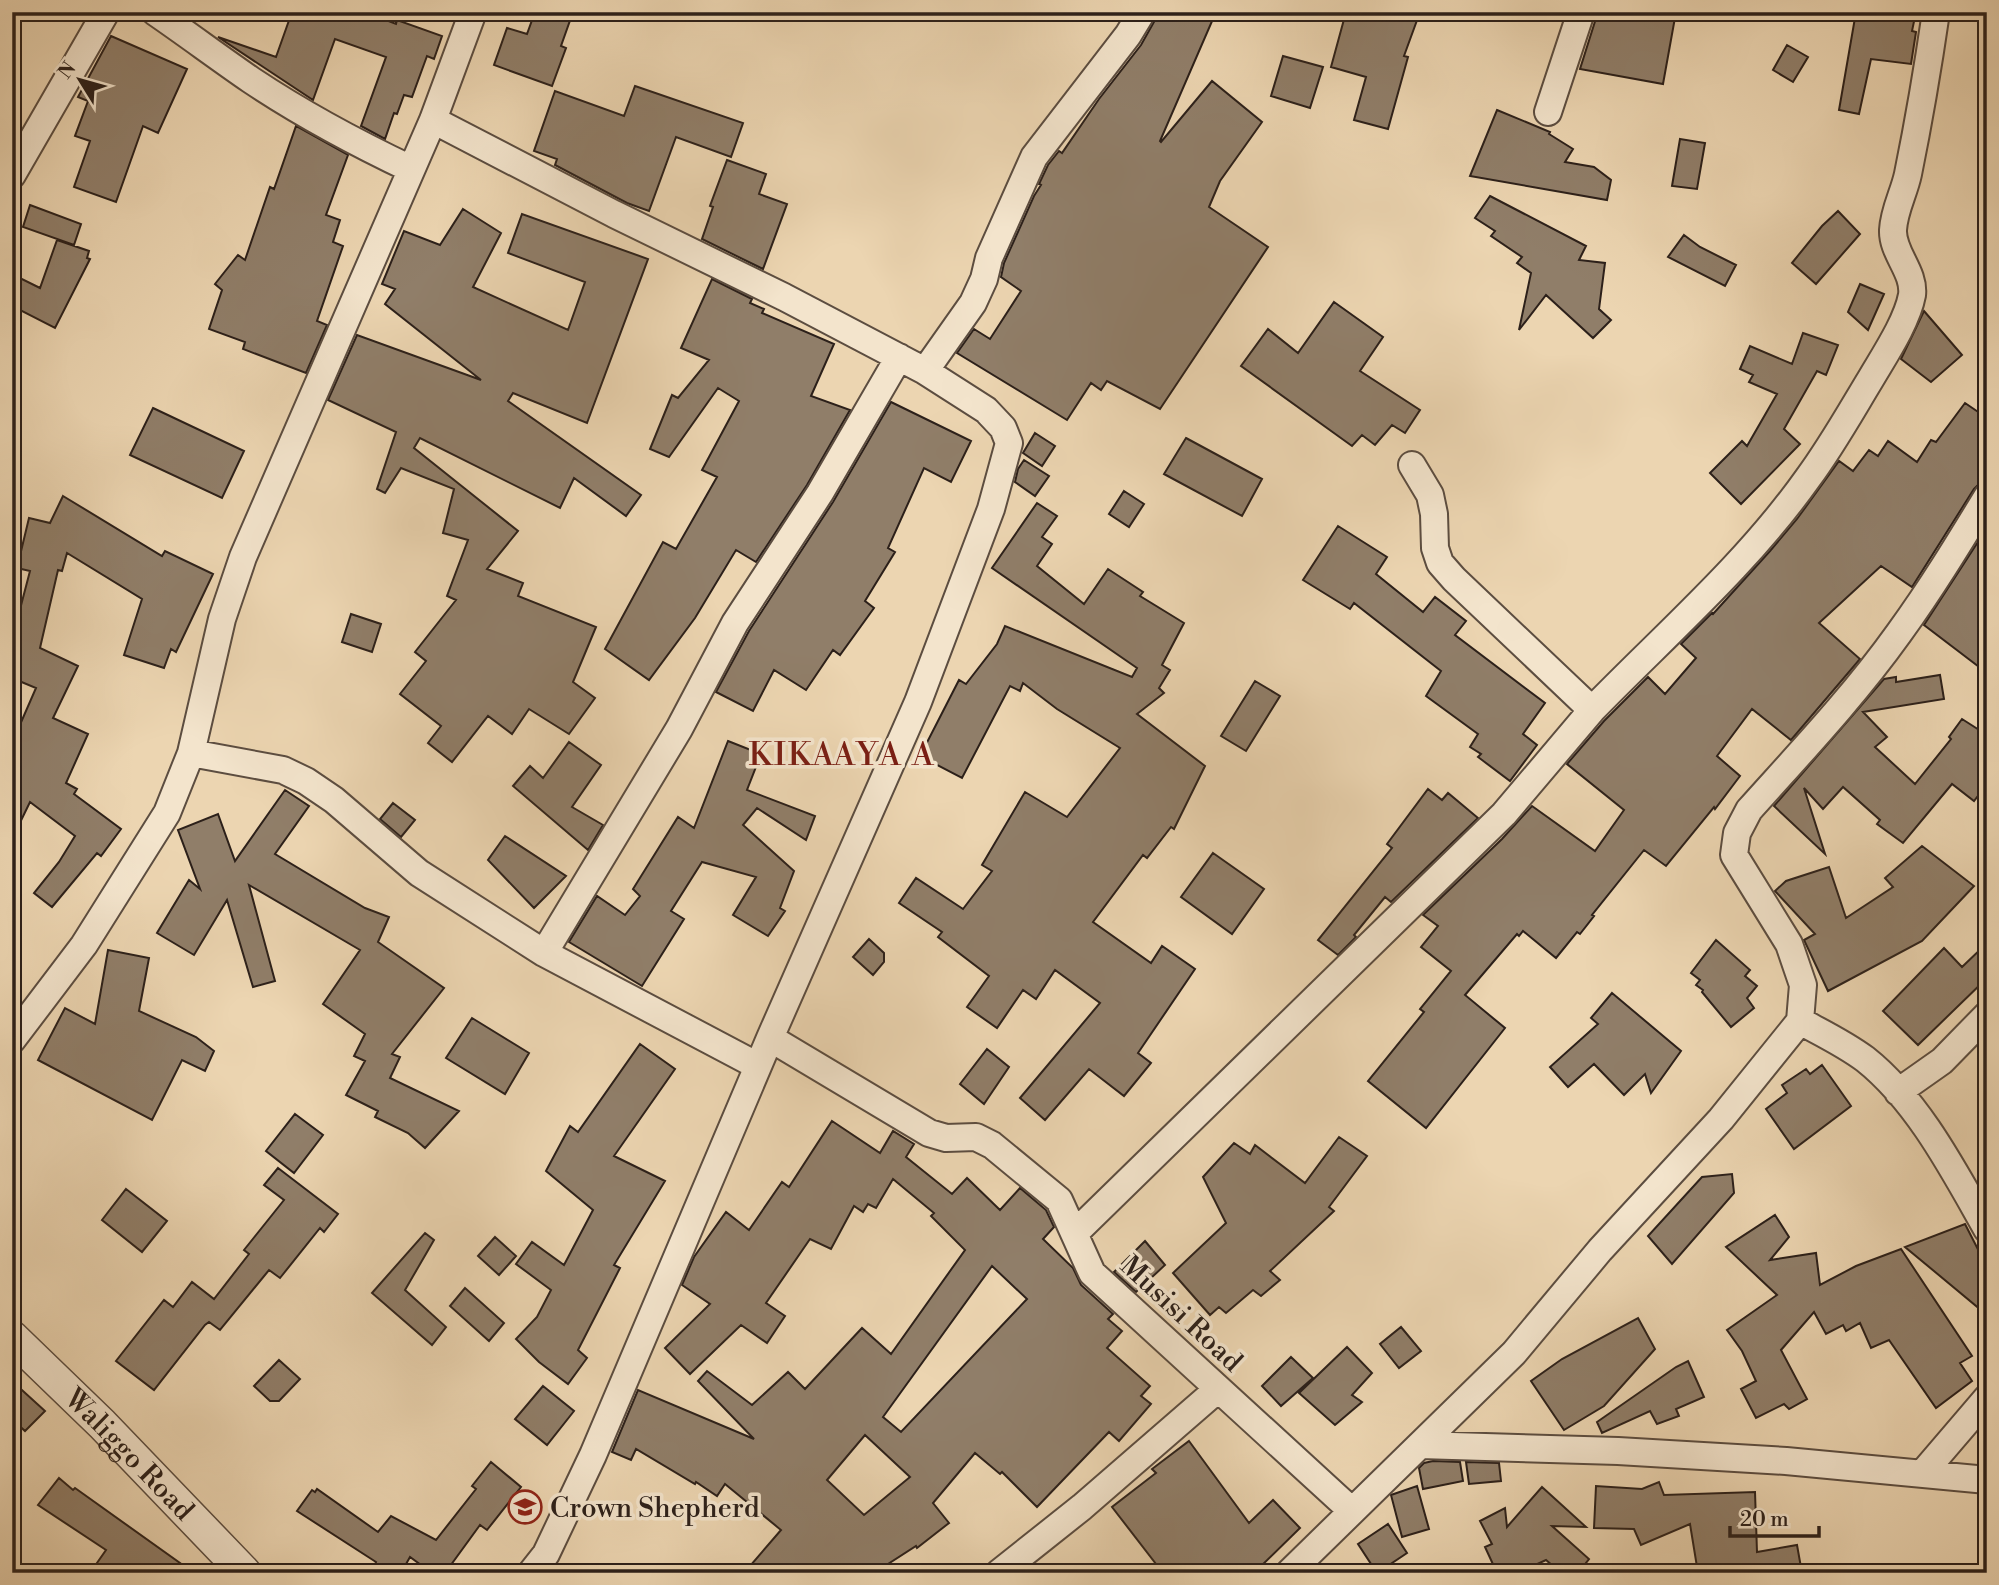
<svg xmlns="http://www.w3.org/2000/svg" width="1999" height="1585" font-family="'Libre Bodoni',serif">
	<style>
		.building { fill: #907e69; stroke: #2c201a; stroke-width: 2; fill-rule: evenodd }
		.lines { fill: none; stroke-linecap: round; stroke-linejoin: round }
		.minor-casing { stroke: #5c4d40; stroke-width: 30 }
		.tertiary-casing { stroke: #5c4d40; stroke-width: 35 }
		.minor { stroke: #f3e4cc; stroke-width: 26 }
		.tertiary { stroke: #f3e4cc; stroke-width: 32 }
		.labels { text-anchor: middle; stroke-width: 7; stroke-linejoin: round; paint-order: stroke }
		.street-label { font-size: 28px; fill: #2c201a; stroke: #f3e4cc }
		.poi-label { font-size: 28px; fill: #2c201a; stroke: #f3e4cc; text-anchor: start }
		.quarter-label { font-size: 32px; letter-spacing: 2px; fill: #7a1f14; stroke: #f3e4cc }
	</style>
	<rect width="100%" height="100%" fill="#ecd5b1"/>
	<filter id="stains"><feTurbulence type="fractalNoise" baseFrequency=".00286" numOctaves="4"/><feColorMatrix values="0 0 0 0 .2 0 0 0 0 .09 0 0 0 0 .02 0 0 0 .5 -.17"/></filter>
	<radialGradient id="worn" r=".72"><stop offset=".6" stop-color="#630" stop-opacity="0"/><stop offset="1" stop-color="#630" stop-opacity=".3"/></radialGradient>
	<path class="building" d="M292,12h73l31,12 1,-4 45,16 -8,23 -7,-3 -15,41 -8,-2 -7,19 -3,-1 -9,26 -24,-13 25,-69 -51,-18 -22,61 -95,-63 58,20z
		M535,12h38l-12,34 5,2 -14,38 -58,-21 13,-37 20,6z
		M1158,12h58l-56,129 1,1 51,-61 50,41 -42,59 -11,26 59,40 -108,162 -53,-28 -6,9 -10,-7 -24,37 -110,-67 17,-24 16,10 31,-48 -20,-14 3,-14 30,-67 7,-11 -2,-1 9,-19 11,-14 3,2 37,-54 42,-54 14,-25z
		M1346,12h74l-16,44 4,1 -20,72 -34,-9 12,-43 -35,-10z
		M1598,12h78l-13,72 -83,-15z
		M1856,12h60l-4,19 4,1 -5,32 -40,-5 -12,55 -20,-4z
		M111,36l76,33 -29,64 -15,-7 -27,76 -42,-15 16,-46 -15,-5 13,-35 -10,-4z
		M1787,45l21,12 -15,25 -20,-12z
		M1283,56l40,11 -13,41 -39,-12z
		M635,86l108,37 -12,34 -55,-20 -27,74 -22,-8 -72,-38 2,-6 -23,-8 21,-60 69,25z
		M1497,110l53,22 -1,2 24,15 -8,13 29,5 17,13 -4,20 -137,-24z
		M296,126l52,29 -22,60 14,5 -7,22 10,4 -26,75 10,4 -21,48 -63,-24 2,-7 -36,-13 13,-39 -7,-6 23,-29 7,5 25,-73 4,2z
		M1680,139l25,4 -8,46 -25,-3z
		M727,160l39,14 -7,20 28,10 -24,65 -61,-30 11,-32 -3,-1z
		M1490,196l96,50 -7,14 26,3 -6,46 12,11 -18,18 -47,-43 -27,35 12,-57 -14,-10 5,-6 -31,-21 4,-5 -20,-13z
		M30,205l51,19 -7,21 -51,-18z
		M463,209l38,24 -28,54 95,43 17,-48 -77,-29 14,-39 126,45 -61,164 -74,-30 -5,8 133,94 -15,21 -52,-38 -14,30 -140,-70 -6,10 104,83 -31,38 36,14 -5,13 78,31 -23,55 22,16 -26,36 -40,-25 -17,25 -24,-18 -36,46 -24,-19 13,-17 -41,-32 26,-33 -11,-9 41,-52 -9,-4 21,-56 -25,-7 11,-44 -53,-21 -16,25 -8,-4 19,-57 -68,-32 29,-65 124,45 -96,-76 10,-15 -13,-5 22,-53 36,14z
		M1838,211l22,23 -44,50 -24,-21 30,-37z
		M1684,235l16,12 36,18 -11,21 -57,-29z
		M57,240l32,11 -2,7 3,1 -35,69 -43,-22v-32l28,14z
		M712,279l40,20 -2,4 14,6 -2,4 72,31 -23,52 39,14 -43,75 -51,77 -20,-12 -41,68 -46,62 -44,-31 58,-107 13,7 41,-72 -15,-7 37,-69 -21,-13 -49,69 -19,-8 22,-54 6,3 31,-38 -28,-12z
		M1860,284l24,10 -16,36 -20,-18z
		M1334,302l49,35 -23,34 60,39 -15,23 -13,-8 -17,20 -13,-10 -10,11 -111,-80 27,-37 30,24z
		M1924,311l38,44 -31,27 -30,-23z
		M1803,333l35,12 -12,30 -9,-4 -33,58 16,15 -59,60 -31,-31 32,-32 5,5 30,-52 -28,-12 4,-7 -13,-6 10,-23 42,18z
		M891,402l80,39 -20,41 -27,-14 -36,80 7,4 -30,49 9,7 -34,47 -7,-5 -27,40 -32,-20 -21,41 -37,-19 33,-61 84,-129z
		M1965,403l22,15v63l-8,3 -5,5 -62,98 -31,-21 -62,57 41,36 -69,81 -39,-31 -35,47 23,20 -25,33 -1,-2 -48,59 -22,-16 -52,65 2,1 -14,18 -3,-2 -21,26 -33,-27 -4,5 -2,-2 -52,61 40,33 -79,100 -58,-47 56,-69 -4,-3 31,-38 -30,-24 17,-21 -15,-11 79,-76 30,-33 63,45 29,-41 -57,-46 37,-43 44,-44 17,17 31,-36 -15,-14 31,-31 1,1 57,-63 27,-32 42,-58 14,10 16,-21 9,6 10,-15 29,21 14,-22 5,2z
		M153,408l91,43 -22,47 -92,-43z
		M1035,433l20,13 -13,20 -19,-13z
		M1186,438l76,41 -20,37 -78,-42z
		M1024,460l25,16 -14,20 -20,-14 3,-13z
		M1124,491l20,13 -15,23 -20,-13z
		M63,496l99,60 3,-5 48,23 -37,78 -5,-3 -7,19 -40,-13 18,-56 -75,-46 -5,18 -4,-1 -18,78 38,18 -25,52 35,16 -22,49 11,6 -3,5 47,35 -20,27 -4,-3 -45,54 -18,-14 25,-31 16,-26 -45,-34 -18,37v-96l24,-55 -24,-10v-38l18,-69 -13,-3 12,-50 21,5z
		M1037,503l20,13 -15,21 10,7 -15,22 47,38 24,-35 35,23 -3,4 44,27 -22,42 8,5 -11,18 5,5 -27,21 68,52 -31,63 -3,-2 -24,31 -4,-3 -50,67 58,41 11,-17 33,23 -57,84 13,10 -27,33 -35,-27 -44,51 -25,-22 80,-95 -45,-33 -19,29 -13,-9 -26,38 -30,-21 22,-31 -51,-39 4,-5 -43,-29 17,-25 47,31 29,-38 -10,-6 43,-73 42,25 53,-69 -63,-39 -34,-26 -3,8 -10,-5 -48,92 -42,-22 39,-76 7,4 31,-40 8,-18 127,51 5,-9 -145,-100z
		M1338,526l49,31 -11,17 47,38 12,-15 31,24 -11,14 90,68 -22,31 14,11 -27,36 -32,-24 3,-3 -11,-7 8,-13 -52,-38 15,-25 -87,-68 -4,6 -47,-29z
		M1987,528v145l-63,-48z
		M351,614l30,10 -9,28 -30,-10z
		M1940,675l4,24 -81,13 24,25 -12,10 40,37 36,-45 -2,-2 13,-18 25,16v49l-13,17 -22,-17 -49,59 -26,-19 3,-4 -37,-33 -20,22 -19,-21 21,66 -51,-48 110,-127 12,-2v5z
		M1255,681l25,15 -34,55 -25,-15z
		M728,741l33,13 -14,36 68,26 -9,24 -49,-32 -14,17 51,46 -14,37 5,3 -17,25 -35,-21 23,-38 -54,-15 -31,49 13,8 -42,67 -73,-44 28,-46 28,19 15,-19 -7,-7 45,-72 16,11z
		M569,742l32,23 -29,42 31,18 -15,25 -75,-64 17,-20 13,12z
		M1428,789l14,11 6,-7 30,25 -87,84 -6,-5 -31,38 2,2 -18,18 -20,-15 74,-92 -5,-4z
		M285,790l24,16 -34,48 90,54 24,9 -11,25 66,46 -52,66 8,3 -10,21 69,33 -34,37 -17,-15 -33,-16 3,-6 -32,-16 19,-34 -11,-5 11,-22 -42,-30 37,-54 -111,-65 26,96 -22,6 -26,-87 -33,55 -37,-22 32,-53 11,9 -22,-59 40,-16 17,47z
		M393,803l22,17 -14,17 -21,-18z
		M505,836l61,40 -32,32 -46,-48z
		M1922,846l52,40 -52,55 -94,50 -24,-51 11,-6 -40,-43 11,-10 43,-14 17,51 47,-31 -8,-9z
		M1213,853l51,36 -32,45 -51,-37z
		M869,939l15,14v9l-11,13 -20,-18z
		M1716,940l34,30 -5,6 12,10 -10,12 7,10 -23,19 -29,-35 1,-2 -7,-5 4,-5 -9,-7z
		M1987,943v35l-69,67 -35,-34 61,-63 18,19z
		M108,950l41,8 -10,53 57,26 18,14 -9,20 -23,-11 -30,60 -114,-60 27,-52 30,16z
		M1612,993l69,58 -30,42 -6,-19 -21,21 -30,-31 -26,23 -18,-20 48,-43 -7,-6z
		M472,1018l57,35 -24,41 -59,-36z
		M640,1044l35,25 -61,87 51,25 -51,84 6,3 -42,82 9,8 -19,26 -29,-22 -23,-23 21,-22 14,-27 -35,-26 16,-22 32,23 29,-55 -47,-39 24,-45 8,6z
		M987,1049l22,18 -25,37 -24,-20z
		M1822,1065l29,41 -57,43 -28,-40 21,-16 -5,-8 24,-16 4,5z
		M295,1114l28,21 -29,38 -28,-22z
		M832,1121l48,32 13,-22 21,13 -8,13 46,37 15,-16 33,32 20,-22 26,22 8,17 -11,12 30,29 8,17 32,29 -5,5 14,12 -15,17 43,38 -9,10 10,8 -32,37 -10,-9 -72,75 -35,-35 -2,2 -25,-21 -42,50 16,20 -32,25 -1,-2 -42,27h-130l37,-43 -56,-46 -8,12 -21,-14 -1,2 -59,-35 -5,11 -19,-8 26,-62 116,49 -56,-58 9,-10 45,34 36,-33 17,17 57,-61 29,26 74,-104 -34,-34 3,-3 -41,-34 -17,29 -8,-4 -5,8 -9,-6 -23,43 -21,-10 -44,64 19,13 -18,27 -26,-18 -51,49 -25,-26 45,-44 -28,-19 12,-28 32,-45 23,18 33,-48 7,5zM992,1266l35,33 -126,133 -18,-15zM865,1435l45,42 -46,38 -37,-35z
		M1339,1137l28,19 -38,51 5,4 -64,60 10,9 -19,16 -8,-6 -27,23 -7,-6 -9,8 -37,-42 53,-50 -23,-46 31,-34 16,11 5,-9 50,38z
		M278,1168l60,46 -14,18 -4,-4 -40,50 -11,-8 -49,60 -11,-8 -4,3 -51,65 -38,-29 48,-61 9,7 19,-25 22,17 35,-45 -5,-4 40,-50 -20,-15z
		M1732,1174l2,19 -62,71 -24,-28 54,-59z
		M126,1189l41,32 -25,31 -40,-32z
		M1775,1215l14,22 -19,23 46,-7 4,32 36,-19 45,-17 71,107 -12,7 12,18 -36,27 -47,-68 -18,8 -11,-25 -14,8 -3,-6 -17,9 -12,-22 -33,38 26,49 -18,10 -5,-5 -28,14 -15,-29 15,-8 -14,-30 -15,-21 50,-35 -51,-48z
		M1965,1224l22,43v48l-82,-68z
		M425,1233l9,7 -29,50 41,37 -14,18 -60,-52z
		M495,1237l21,19 -17,19 -21,-19z
		M1145,1241l20,24 -29,27 -22,-20z
		M465,1288l39,35 -15,18 -39,-35z
		M1638,1318l17,31 -51,57 -40,24 -33,-49 31,-22z
		M1401,1327l20,24 -22,17 -19,-24z
		M1347,1347l25,26 -20,22 10,7 -27,23 -36,-32z
		M1291,1357l22,21 -32,28 -19,-20z
		M279,1360l21,19 -21,22h-9l-16,-15z
		M1688,1361l16,36 -28,12 3,7 -22,8 -7,-13 -48,22 -5,-11 79,-55z
		M12,1381l33,30 -20,20 -13,-12z
		M543,1386l31,25 -27,34 -32,-26z
		M1189,1441l60,82 24,-23 27,28 -46,45h-91l-51,-66 44,-34 -4,-4z
		M1433,1461l27,1 3,19 -40,8 -4,-21 5,-5z
		M491,1462l30,25 -34,43 -7,-5 -35,48h-13l-22,-16 -9,16h-31l6,-11 -79,-51 15,-21 3,2 2,-3 61,43 13,-16 45,24 40,-51 -4,-3z
		M1466,1462l33,1 2,18 -32,3z
		M59,1478l14,12 2,-2 119,85h-104l16,-23 -68,-45z
		M1659,1482l5,13 91,-3 2,60 40,-7 5,28h-104l-8,-49 -49,21 -7,-16 -40,-1 2,-42 46,3z
		M1417,1486l12,43 -27,8 -11,-42z
		M1542,1487l44,40 -34,-1 37,33 -11,14h-17l-15,-13 -28,13h-21l-12,-26 7,-3 -12,-23 25,-13 2,19z
		M1388,1524l19,29 -30,20 -19,-29z"/>
	<g class="lines">
		<defs>
			<path id="minor" d="M155,12c32,22 64,46 96,68 51,34 105,63 160,89
				M1548,112l33,-100
				M433,120l181,94 170,83 141,74 61,39 17,18 6,15 -18,66 -73,193 -148,336 -177,417 -47,99 -15,19
				M12,175l94,-163
				M925,371l48,-68 11,-24 5,-21 45,-101 94,-122 14,-23
				M1592,710c73,-75 155,-146 216,-232 23,-31 42,-65 62,-98 14,-24 37,-58 42,-85 3,-23 -20,-42 -19,-65 1,-20 11,-37 15,-56 11,-54 20,-107 28,-162
				M191,753l92,17 23,11 28,19 85,73 125,80 214,113
				M544,953l135,-224 56,-106 85,-130 79,-136
				M1800,1021c22,12 45,23 65,38 53,42 89,112 122,170
				M770,1038l159,95 17,5 30,-1 16,8 67,55 33,73 260,238
				M12,1040l72,-95 83,-132 24,-60 31,-134 21,-62 190,-437 40,-108
				M1898,1092l44,-31 45,-46
				M1075,1233l429,-419 88,-104 -138,-131 -14,-16 -5,-15 -1,-34 -4,-19 -18,-30
				M1420,1445l198,6 168,10 201,19
				M1922,1474l65,-76
				M999,1573l83,-66 136,-118
				M1289,1573l225,-220 86,-103 121,-131 79,-98 3,-36 -14,-41 -55,-89 3,-22 12,-23c52,-58 105,-114 150,-177 32,-44 60,-90 88,-136"/>
			<g id="tertiary">
				<path id="s1" d="M12,1337l90,87 143,149"/>
			</g>
		</defs>
		<use href="#minor" class="minor-casing"/>
		<use href="#tertiary" class="tertiary-casing"/>
		<use href="#minor" class="minor"/>
		<use href="#tertiary" class="tertiary"/>
	</g>
	<defs>
		<symbol id="school-ring" viewBox="-11 -11 22 22"><circle r="9.5" fill="#f3e4cc" stroke="#8f2418" stroke-width="1.5"/><path d="M0-5L7-2L0 1L-7-2ZM-4 1L0 2.5L4 1V4Q0 6-4 4Z" fill="#8f2418"/></symbol>
	</defs>
	<g fill-rule="evenodd">
		<use href="#school-ring" x="506" y="1488" width="38" height="38"/>
	</g>
	<g class="labels">
		<g class="street-label">
			<text transform="translate(1182 1313) rotate(43)" y="10">Musisi Road</text>
			<text dy="10" stroke="none"><textPath href="#s1" startOffset="166">Waliggo Road</textPath></text>
		</g>
		<g class="poi-label">
			<text x="550" y="1517">Crown Shepherd</text>
		</g>
		<g class="quarter-label">
			<text x="842" y="765">KIKAAYA A</text>
		</g>
	</g>
	<rect width="1999" height="1585" fill="none" stroke="#ecd5b1" stroke-width="42"/>
	<rect x="14" y="14" width="1971" height="1557" fill="none" stroke="#2c201a" stroke-width="3.5"/>
	<rect x="21" y="21" width="1957" height="1543" fill="none" stroke="#2c201a" stroke-width="2"/>
	<g transform="translate(80 80) rotate(307)" stroke="#f3e4cc" stroke-width="5" paint-order="stroke">
	<path d="M0-5L12 26L0 18L-12 26Z" fill="#2c201a"/>
	<text y="-10" font-size="19" font-weight="bold" text-anchor="middle" fill="#2c201a">N</text>
	</g>
	<path d="M1730 1526v10h89v-10" fill="none" stroke="#2c201a" stroke-width="3.5"/>
	<text x="1740" y="1526" font-size="21" fill="#2c201a" stroke="#f3e4cc" stroke-width="5" paint-order="stroke">20 m</text>
	<rect width="100%" height="100%" filter="url(#stains)"/>
	<rect width="100%" height="100%" fill="url(#worn)"/>
</svg>
